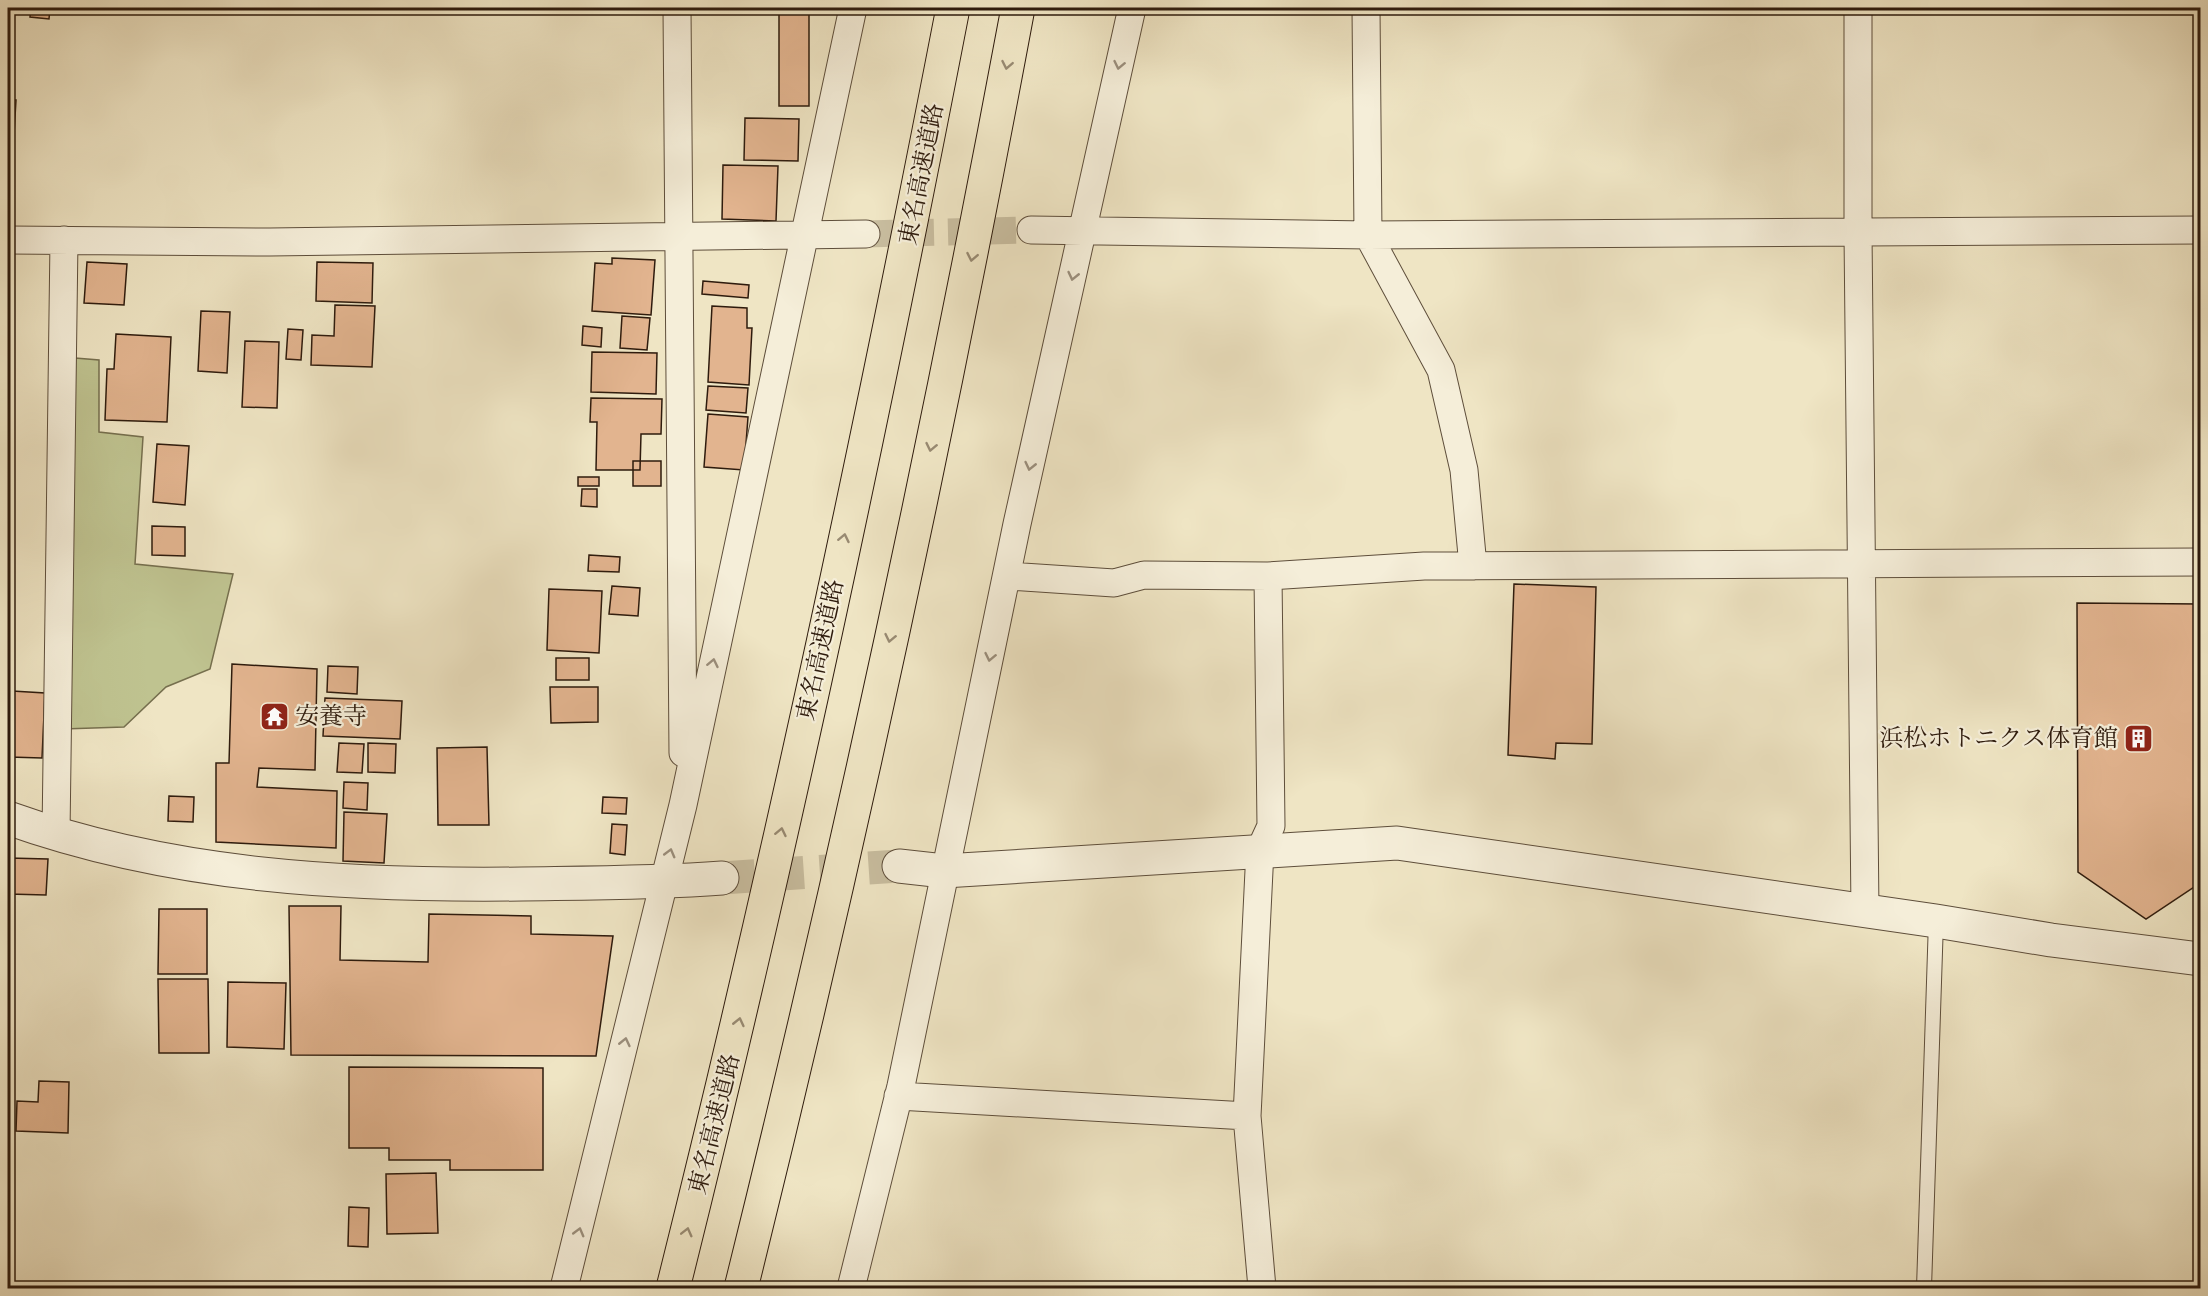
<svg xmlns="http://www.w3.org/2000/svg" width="2208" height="1296" font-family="'IM FELL DW Pica','Noto Serif JP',serif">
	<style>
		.green { fill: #bfc390; stroke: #766f4e; stroke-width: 1.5 }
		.building { fill: #e2b48f; stroke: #2e1b0d; stroke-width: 1.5 }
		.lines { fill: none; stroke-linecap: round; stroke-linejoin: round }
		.minor-tunnel { stroke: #c8bd9f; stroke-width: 27; stroke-dasharray: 27 14; stroke-linecap: butt }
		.tertiary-tunnel { stroke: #c8bd9f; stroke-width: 33; stroke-dasharray: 33 16; stroke-linecap: butt }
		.service-casing { stroke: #5e4e3b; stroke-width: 16 }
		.minor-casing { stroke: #5e4e3b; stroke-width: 29 }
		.tertiary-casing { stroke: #5e4e3b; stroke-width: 35 }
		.motorway-casing { stroke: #2e1b0d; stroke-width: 35 }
		.service { stroke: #f5eed9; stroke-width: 14 }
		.minor { stroke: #f5eed9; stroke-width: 27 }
		.tertiary { stroke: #f5eed9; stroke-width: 33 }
		.motorway { stroke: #efe5c4; stroke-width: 33 }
		.oneway { stroke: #988a72 }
		.oneway2 { stroke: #9b8f7d }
		.labels { text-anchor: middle; stroke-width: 4.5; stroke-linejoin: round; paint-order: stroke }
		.street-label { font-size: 24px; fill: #2e1b0d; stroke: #f5eed9 }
		.poi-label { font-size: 24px; fill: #2e1b0d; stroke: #f5eed9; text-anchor: start }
	</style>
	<rect width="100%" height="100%" fill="#efe5c4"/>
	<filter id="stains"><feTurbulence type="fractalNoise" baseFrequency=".00333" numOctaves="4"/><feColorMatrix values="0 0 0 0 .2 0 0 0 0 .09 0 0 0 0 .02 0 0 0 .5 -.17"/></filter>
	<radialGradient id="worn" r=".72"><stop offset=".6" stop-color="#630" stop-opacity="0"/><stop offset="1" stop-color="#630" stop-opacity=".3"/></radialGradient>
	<path class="green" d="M75,358l24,2v72l44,5 -8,127 98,10 -23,95 -44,18 -42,40 -61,2z"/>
	<path class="building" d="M31,8h19l-1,11 -19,-2z
		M779,8h30v98h-30z
		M8,100h8l-2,34h-6z
		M745,118l54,1 -1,42 -54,-1z
		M723,165l55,1 -2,55 -54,-2z
		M612,258l43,2 -4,55 -59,-4 3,-48 17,1z
		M87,262l40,2 -3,41 -40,-2z
		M317,262l56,1 -1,40 -56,-2z
		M703,281l46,4 -1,13 -46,-4z
		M335,305l40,1 -3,61 -61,-2 1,-30 22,1z
		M712,306l35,2v20h5l-3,57 -41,-3z
		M201,311l29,1 -3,61 -29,-2z
		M622,316l28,2 -3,32 -27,-2z
		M583,326l19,2 -1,19 -19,-2z
		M288,329l15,1 -2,30 -15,-1z
		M116,334l55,3 -4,85 -62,-2 2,-51h7z
		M245,341l34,1 -2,66 -35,-1z
		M592,352l65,1 -1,41 -65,-2z
		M708,386l40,2 -2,25 -40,-3z
		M591,398l71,1 -1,35h-20l-1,36h-44l1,-48h-7z
		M708,414l40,3 -4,53 -40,-3z
		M157,444l32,2 -4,59 -32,-3z
		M633,461h28v25h-28z
		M578,477h21v9h-21z
		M582,489h15v18l-16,-1z
		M152,526l33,1v29l-33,-1z
		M589,555l31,2 -1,15 -31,-1z
		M1514,584l82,3 -4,157 -36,-1 -1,16 -47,-4z
		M612,586l28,2 -2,28 -29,-2z
		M549,589l53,2 -3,62 -52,-3z
		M2077,603l123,1v279l-54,36 -68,-47z
		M556,658h33v22h-33z
		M232,664l85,5 -2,101 -56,-2 -2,19 80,4 -1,57 -120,-6v-79h13z
		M328,666l30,1 -1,27 -30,-2z
		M550,687h48v35l-47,1z
		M12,691l33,2 -3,65 -33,-1z
		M325,698l77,3 -2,38 -77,-3z
		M339,743l25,1 -2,29 -25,-1z
		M368,743l28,1 -1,29 -27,-1z
		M487,747l2,78h-51l-1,-77z
		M344,782l24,1 -1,27 -24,-2z
		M169,796l25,1 -1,25 -25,-1z
		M603,797l24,1 -1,16 -24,-1z
		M344,812l43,2 -3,49 -41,-2z
		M612,824l15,1 -2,30 -15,-2z
		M8,858l40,1 -2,36 -38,-1z
		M289,906h52l-1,54 88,2 1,-48 102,2v18l82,2 -17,120 -305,-1z
		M159,909h48v65h-49z
		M158,979h50l1,74h-50z
		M228,982l58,1 -2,66 -57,-2z
		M349,1067l194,1v102h-93v-10h-61v-12h-40z
		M39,1081l30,1 -1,51 -52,-2 1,-30 21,1z
		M436,1173l2,60 -51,1 -1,-60z
		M349,1207l20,1 -1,39 -20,-1z"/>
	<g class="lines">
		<path class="minor-tunnel" d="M866,234l165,-4"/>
		<path class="tertiary-tunnel" d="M722,878l177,-12"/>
		<defs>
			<path id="service" d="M1924,1288l12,-367"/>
			<path id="minor" d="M677,8l6,745
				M1366,8l2,227 73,135 23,100 9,96
				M1858,8v225l7,679
				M1031,230l337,5 832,-5
				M8,240l262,2 596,-8
				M1007,576l107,7 30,-8 124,1 156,-10 776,-4
				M56,834l8,-594
				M898,1096l349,20
				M564,1288l119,-483 170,-797
				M851,1288l50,-202 116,-562 115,-516
				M1262,1288l-15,-172 13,-266 11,-24 -3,-250"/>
			<path id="tertiary" d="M8,818c165,59 340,68 514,66 67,-1 133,-1 200,-6
				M899,866l45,5 453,-28 539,78 115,19 149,19"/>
			<path id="motorway" d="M673,1288c106,-423 197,-851 280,-1280
				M741,1288c105,-423 197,-851 277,-1280"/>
		</defs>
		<use href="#service" class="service-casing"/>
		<use href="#minor" class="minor-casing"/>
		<use href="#tertiary" class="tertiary-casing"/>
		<use href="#motorway" class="motorway-casing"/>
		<use href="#service" class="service"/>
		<use href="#minor" class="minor"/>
		<use href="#tertiary" class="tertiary"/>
		<use href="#motorway" class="motorway"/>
	</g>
	<defs><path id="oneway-chevron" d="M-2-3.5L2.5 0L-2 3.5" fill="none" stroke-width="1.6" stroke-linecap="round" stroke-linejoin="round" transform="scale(1.5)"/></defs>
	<g class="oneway">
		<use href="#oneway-chevron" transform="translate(1007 65) rotate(101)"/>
		<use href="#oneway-chevron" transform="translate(972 257) rotate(101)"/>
		<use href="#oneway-chevron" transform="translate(931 447) rotate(102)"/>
		<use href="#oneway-chevron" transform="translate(844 538) rotate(-78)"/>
		<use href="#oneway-chevron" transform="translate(890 638) rotate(102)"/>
		<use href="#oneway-chevron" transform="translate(781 832) rotate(-78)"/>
		<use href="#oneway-chevron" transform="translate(739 1022) rotate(-77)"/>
		<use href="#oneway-chevron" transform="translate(687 1232) rotate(-76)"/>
	</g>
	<g class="oneway2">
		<use href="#oneway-chevron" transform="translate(1119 65) rotate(102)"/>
		<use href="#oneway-chevron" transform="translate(1073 276) rotate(103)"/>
		<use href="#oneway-chevron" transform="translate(1030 466) rotate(103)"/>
		<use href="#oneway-chevron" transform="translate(990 657) rotate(102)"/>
		<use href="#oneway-chevron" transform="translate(713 663) rotate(-78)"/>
		<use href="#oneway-chevron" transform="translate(670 853) rotate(-75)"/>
		<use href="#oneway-chevron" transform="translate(625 1042) rotate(-77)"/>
		<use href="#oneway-chevron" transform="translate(579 1232) rotate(-75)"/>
	</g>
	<defs>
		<symbol id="temple-square" viewBox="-11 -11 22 22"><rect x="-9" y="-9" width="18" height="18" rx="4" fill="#8f2418" stroke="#f5eed9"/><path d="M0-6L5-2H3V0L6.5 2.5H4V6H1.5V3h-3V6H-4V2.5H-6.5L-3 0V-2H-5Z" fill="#fff"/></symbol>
		<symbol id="building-square" viewBox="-11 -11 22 22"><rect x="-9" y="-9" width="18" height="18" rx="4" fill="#8f2418" stroke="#f5eed9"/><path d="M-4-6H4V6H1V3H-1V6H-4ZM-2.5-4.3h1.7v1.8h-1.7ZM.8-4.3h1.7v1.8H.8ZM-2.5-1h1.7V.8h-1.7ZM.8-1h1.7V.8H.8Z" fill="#fff"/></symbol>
	</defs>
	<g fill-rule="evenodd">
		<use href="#temple-square" x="258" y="700" width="33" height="33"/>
		<use href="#building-square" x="2122" y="722" width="33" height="33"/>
	</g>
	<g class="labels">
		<g class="street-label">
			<text transform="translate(921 174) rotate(-79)" y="8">東名高速道路</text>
			<text transform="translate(820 650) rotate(-78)" y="8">東名高速道路</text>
			<text transform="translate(714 1124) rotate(-76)" y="8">東名高速道路</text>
		</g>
		<g class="poi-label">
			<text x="295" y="724">安養寺</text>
			<text x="2118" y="746" text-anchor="end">浜松ホトニクス体育館</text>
		</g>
	</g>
	<rect width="2208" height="1296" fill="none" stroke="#efe5c4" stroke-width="30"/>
	<rect x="9" y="9" width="2190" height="1278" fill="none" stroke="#2e1b0d" stroke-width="3"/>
	<rect x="15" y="15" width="2178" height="1266" fill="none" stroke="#2e1b0d" stroke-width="1.5"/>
	<rect width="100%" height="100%" filter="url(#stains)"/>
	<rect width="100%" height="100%" fill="url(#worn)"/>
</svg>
